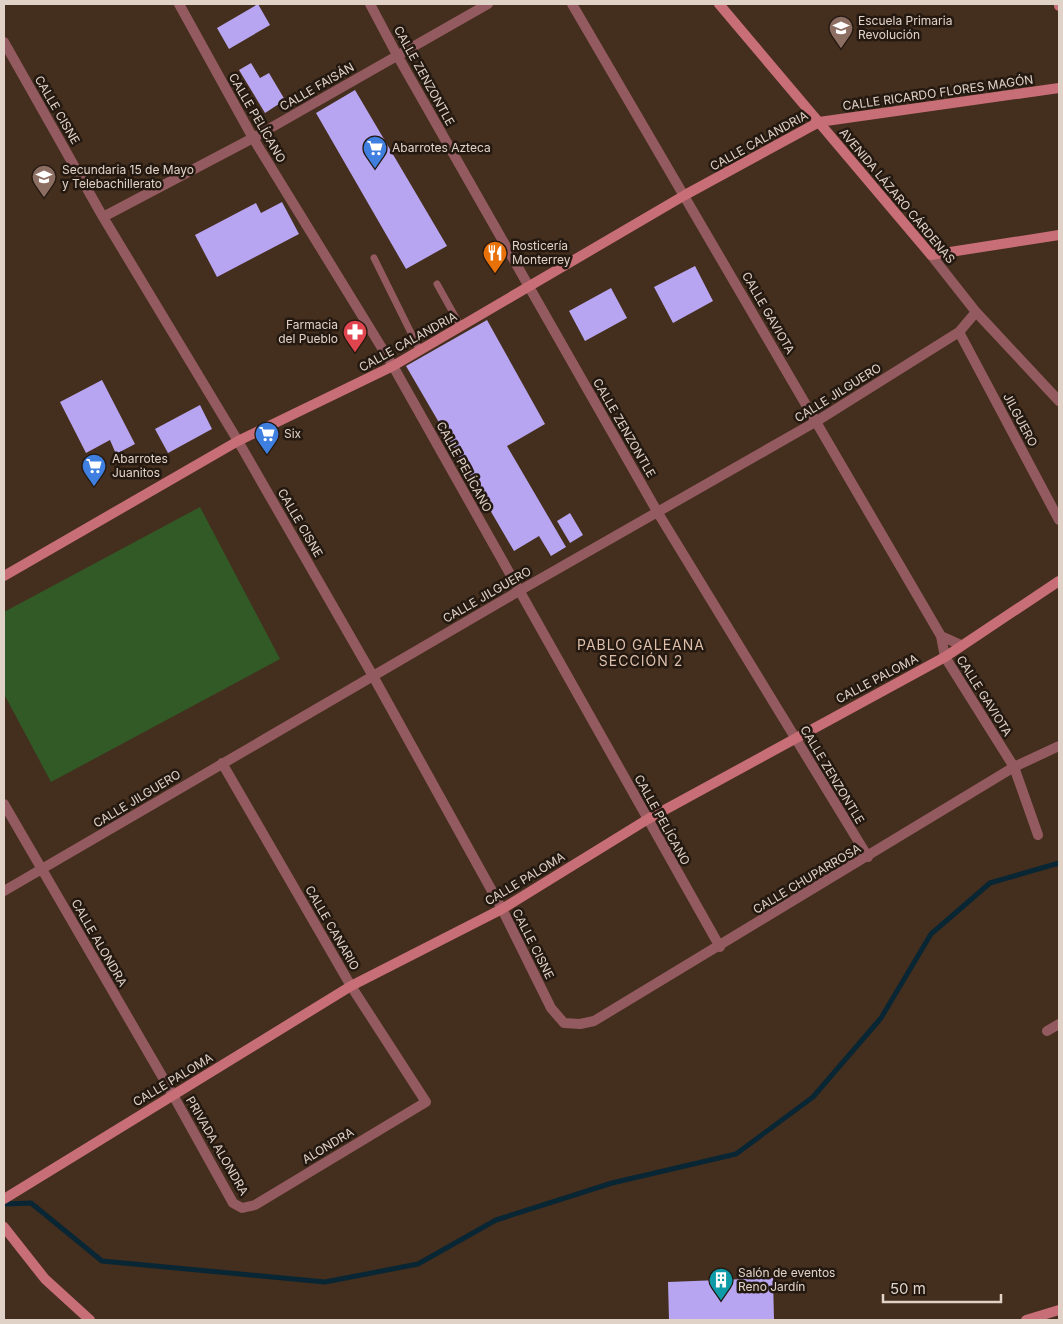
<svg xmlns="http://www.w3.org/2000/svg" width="1063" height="1324" font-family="Inter,sans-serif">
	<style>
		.green { fill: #325a27 }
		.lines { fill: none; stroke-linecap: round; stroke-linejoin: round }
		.stream { stroke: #092634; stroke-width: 5 }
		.building { fill: #b8a5f1 }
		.lane { stroke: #935a5f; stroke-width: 7 }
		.street { stroke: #935a5f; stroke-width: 10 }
		.secondary { stroke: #c86e76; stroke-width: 10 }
		.labels { text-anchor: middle; stroke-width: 5; stroke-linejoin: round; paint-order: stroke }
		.poi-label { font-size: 12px; fill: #e1d2c7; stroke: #231911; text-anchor: start }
		.street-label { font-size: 12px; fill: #e1d2c7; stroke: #231911 }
		.neighbourhood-label { font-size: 14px; letter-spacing: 1px; fill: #ddbfab; stroke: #231911 }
	</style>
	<rect width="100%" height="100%" fill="#442e1d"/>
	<path class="green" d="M200,507l80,152 -229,123 -47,-88v-82z"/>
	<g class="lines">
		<path class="stream" d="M4,1204l27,-1 71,58 223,21 93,-18 78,-44 116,-37 124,-29 77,-57 68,-79 50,-84 59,-51 69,-20"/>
	</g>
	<path class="building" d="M258,4l12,21 -41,24 -12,-21z
		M251,63l9,15 9,-5 16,27 -20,13 -26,-43z
		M355,90l92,156 -41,23 -90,-156z
		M282,202l17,32 -82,43 -22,-42 61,-32 5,10z
		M695,266l18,35 -40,22 -19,-36z
		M611,288l16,30 -42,23 -16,-30z
		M487,320l58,104 -38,22 59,101 -15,9 -12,-20 -25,15 -108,-185z
		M102,380l33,64 -19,10 -6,-14 -24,13 -26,-51z
		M200,405l12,24 -44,24 -13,-24z
		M570,513l13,22 -13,8 -13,-22z
		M773,1278l1,42h-105l-1,-38z"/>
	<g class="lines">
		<path class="lane" d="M374,258l46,93
			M437,284l24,43"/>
		<path class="street" d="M179,4l74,134 140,228 327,581
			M370,4l27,51 261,458 210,344
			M572,4l369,632 4,21 69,110 24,68
			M4,42l99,175 135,224 135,235 129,233 49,99 13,15 16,1 14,-3 420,-254 45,-21
			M103,217l150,-79 235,-134
			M931,255l45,57 83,89
			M959,332l100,188
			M941,636l20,9
			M4,804l169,291 60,108 9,5 13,-3 171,-103 -75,-116 -129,-223
			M4,891l515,-300 298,-170 142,-89 17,-20
			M1047,1031l12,-7"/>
		<path class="secondary" d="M719,4l212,251 128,-20
			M1059,4v2
			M4,576l234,-135 155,-75 292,-171 134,-73 240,-34
			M4,1199l347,-213 151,-77 146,-90 297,-162 114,-76
			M4,1227l41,52 45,41
			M1026,1320l33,-10"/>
	</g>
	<defs>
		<symbol id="school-pin" viewBox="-11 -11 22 30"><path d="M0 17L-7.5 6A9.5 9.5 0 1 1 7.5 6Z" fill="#8d6e63" stroke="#231911"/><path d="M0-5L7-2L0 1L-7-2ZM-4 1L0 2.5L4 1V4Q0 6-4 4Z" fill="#fff"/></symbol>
		<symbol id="supermarket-pin" viewBox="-11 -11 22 30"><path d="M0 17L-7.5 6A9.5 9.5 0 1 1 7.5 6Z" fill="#3f7fe0" stroke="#231911"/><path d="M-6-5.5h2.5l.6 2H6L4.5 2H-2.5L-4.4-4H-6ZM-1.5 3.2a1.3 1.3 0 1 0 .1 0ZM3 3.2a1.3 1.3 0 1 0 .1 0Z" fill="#fff"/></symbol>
		<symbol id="restaurant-pin" viewBox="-11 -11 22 30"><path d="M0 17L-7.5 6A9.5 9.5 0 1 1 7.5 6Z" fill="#e8710a" stroke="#231911"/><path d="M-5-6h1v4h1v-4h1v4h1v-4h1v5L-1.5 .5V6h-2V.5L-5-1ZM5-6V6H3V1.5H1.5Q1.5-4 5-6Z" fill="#fff"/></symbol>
		<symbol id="pharmacy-pin" viewBox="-11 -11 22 30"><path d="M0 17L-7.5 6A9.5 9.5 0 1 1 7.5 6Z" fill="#e0444e" stroke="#231911"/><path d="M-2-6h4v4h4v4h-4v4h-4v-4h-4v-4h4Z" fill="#fff"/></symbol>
		<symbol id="building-pin" viewBox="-11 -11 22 30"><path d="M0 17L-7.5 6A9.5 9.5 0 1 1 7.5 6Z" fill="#0f9aa8" stroke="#231911"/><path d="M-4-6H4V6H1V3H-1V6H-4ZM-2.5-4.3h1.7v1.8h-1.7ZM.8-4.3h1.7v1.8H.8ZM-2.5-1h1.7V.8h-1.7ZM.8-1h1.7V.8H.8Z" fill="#fff"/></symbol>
	</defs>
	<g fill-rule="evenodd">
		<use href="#school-pin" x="827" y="14" width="28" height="38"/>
		<use href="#supermarket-pin" x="361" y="134" width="28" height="38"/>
		<use href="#school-pin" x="30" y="163" width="28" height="38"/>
		<use href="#restaurant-pin" x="481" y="239" width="28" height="38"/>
		<use href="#pharmacy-pin" x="341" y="318" width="28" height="38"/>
		<use href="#supermarket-pin" x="253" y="420" width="28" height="38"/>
		<use href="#supermarket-pin" x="80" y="452" width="28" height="38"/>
		<use href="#building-pin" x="707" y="1266" width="28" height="38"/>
	</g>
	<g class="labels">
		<g class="poi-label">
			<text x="858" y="25">Escuela Primaria<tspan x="858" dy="14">Revolución</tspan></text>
			<text x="392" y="152">Abarrotes Azteca</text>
			<text x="62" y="174">Secundaria 15 de Mayo<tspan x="62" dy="14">y Telebachillerato</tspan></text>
			<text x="512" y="250">Rosticería<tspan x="512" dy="14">Monterrey</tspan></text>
			<text x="338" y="329" text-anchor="end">Farmacia<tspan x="338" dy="14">del Pueblo</tspan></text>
			<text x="284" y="438">Six</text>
			<text x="112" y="463">Abarrotes<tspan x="112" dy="14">Juanitos</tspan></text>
			<text x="738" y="1277">Salón de eventos<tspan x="738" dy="14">Reno Jardín</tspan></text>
		</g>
		<g class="street-label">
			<text transform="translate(424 76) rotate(61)" y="4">CALLE ZENZONTLE</text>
			<text transform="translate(317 87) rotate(-30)" y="4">CALLE FAISÁN</text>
			<text transform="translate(938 93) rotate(-8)" y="4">CALLE RICARDO FLORES MAGÓN</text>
			<text transform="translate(57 110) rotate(60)" y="4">CALLE CISNE</text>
			<text transform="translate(257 118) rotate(60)" y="4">CALLE PELÍCANO</text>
			<text transform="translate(759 141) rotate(-29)" y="4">CALLE CALANDRIA</text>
			<text transform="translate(897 196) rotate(50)" y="4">AVENIDA LÁZARO CÁRDENAS</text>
			<text transform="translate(768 313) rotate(60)" y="4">CALLE GAVIOTA</text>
			<text transform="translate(408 342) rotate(-29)" y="4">CALLE CALANDRIA</text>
			<text transform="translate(838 393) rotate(-32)" y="4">CALLE JILGUERO</text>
			<text transform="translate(1020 420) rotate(62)" y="4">JILGUERO</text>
			<text transform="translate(624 428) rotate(60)" y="4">CALLE ZENZONTLE</text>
			<text transform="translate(464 467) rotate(61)" y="4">CALLE PELÍCANO</text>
			<text transform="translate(300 523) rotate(60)" y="4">CALLE CISNE</text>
			<text transform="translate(487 595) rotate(-30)" y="4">CALLE JILGUERO</text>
			<text transform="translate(877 679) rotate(-28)" y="4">CALLE PALOMA</text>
			<text transform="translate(984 696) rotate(58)" y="4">CALLE GAVIOTA</text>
			<text transform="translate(832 775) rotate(59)" y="4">CALLE ZENZONTLE</text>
			<text transform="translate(137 799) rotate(-31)" y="4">CALLE JILGUERO</text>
			<text transform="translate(662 820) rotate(61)" y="4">CALLE PELÍCANO</text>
			<text transform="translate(525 879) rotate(-31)" y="4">CALLE PALOMA</text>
			<text transform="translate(807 879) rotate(-31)" y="4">CALLE CHUPARROSA</text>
			<text transform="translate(332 928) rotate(60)" y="4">CALLE CANARIO</text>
			<text transform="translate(99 943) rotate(60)" y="4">CALLE ALONDRA</text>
			<text transform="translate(533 944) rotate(63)" y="4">CALLE CISNE</text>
			<text transform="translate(173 1080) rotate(-31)" y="4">CALLE PALOMA</text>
			<text transform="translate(217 1146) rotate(60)" y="4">PRIVADA ALONDRA</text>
			<text transform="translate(328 1146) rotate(-31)" y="4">ALONDRA</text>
		</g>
		<g class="neighbourhood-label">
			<text x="641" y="650">PABLO GALEANA<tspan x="641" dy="16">SECCIÓN 2</tspan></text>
		</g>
	</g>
	<rect width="1063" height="1324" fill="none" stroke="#e1d2c7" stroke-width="10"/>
	<path d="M883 1294v8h118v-8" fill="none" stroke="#e1d2c7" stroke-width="2.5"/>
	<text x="890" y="1294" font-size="15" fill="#e1d2c7" stroke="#231911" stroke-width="4" paint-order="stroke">50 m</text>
</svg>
